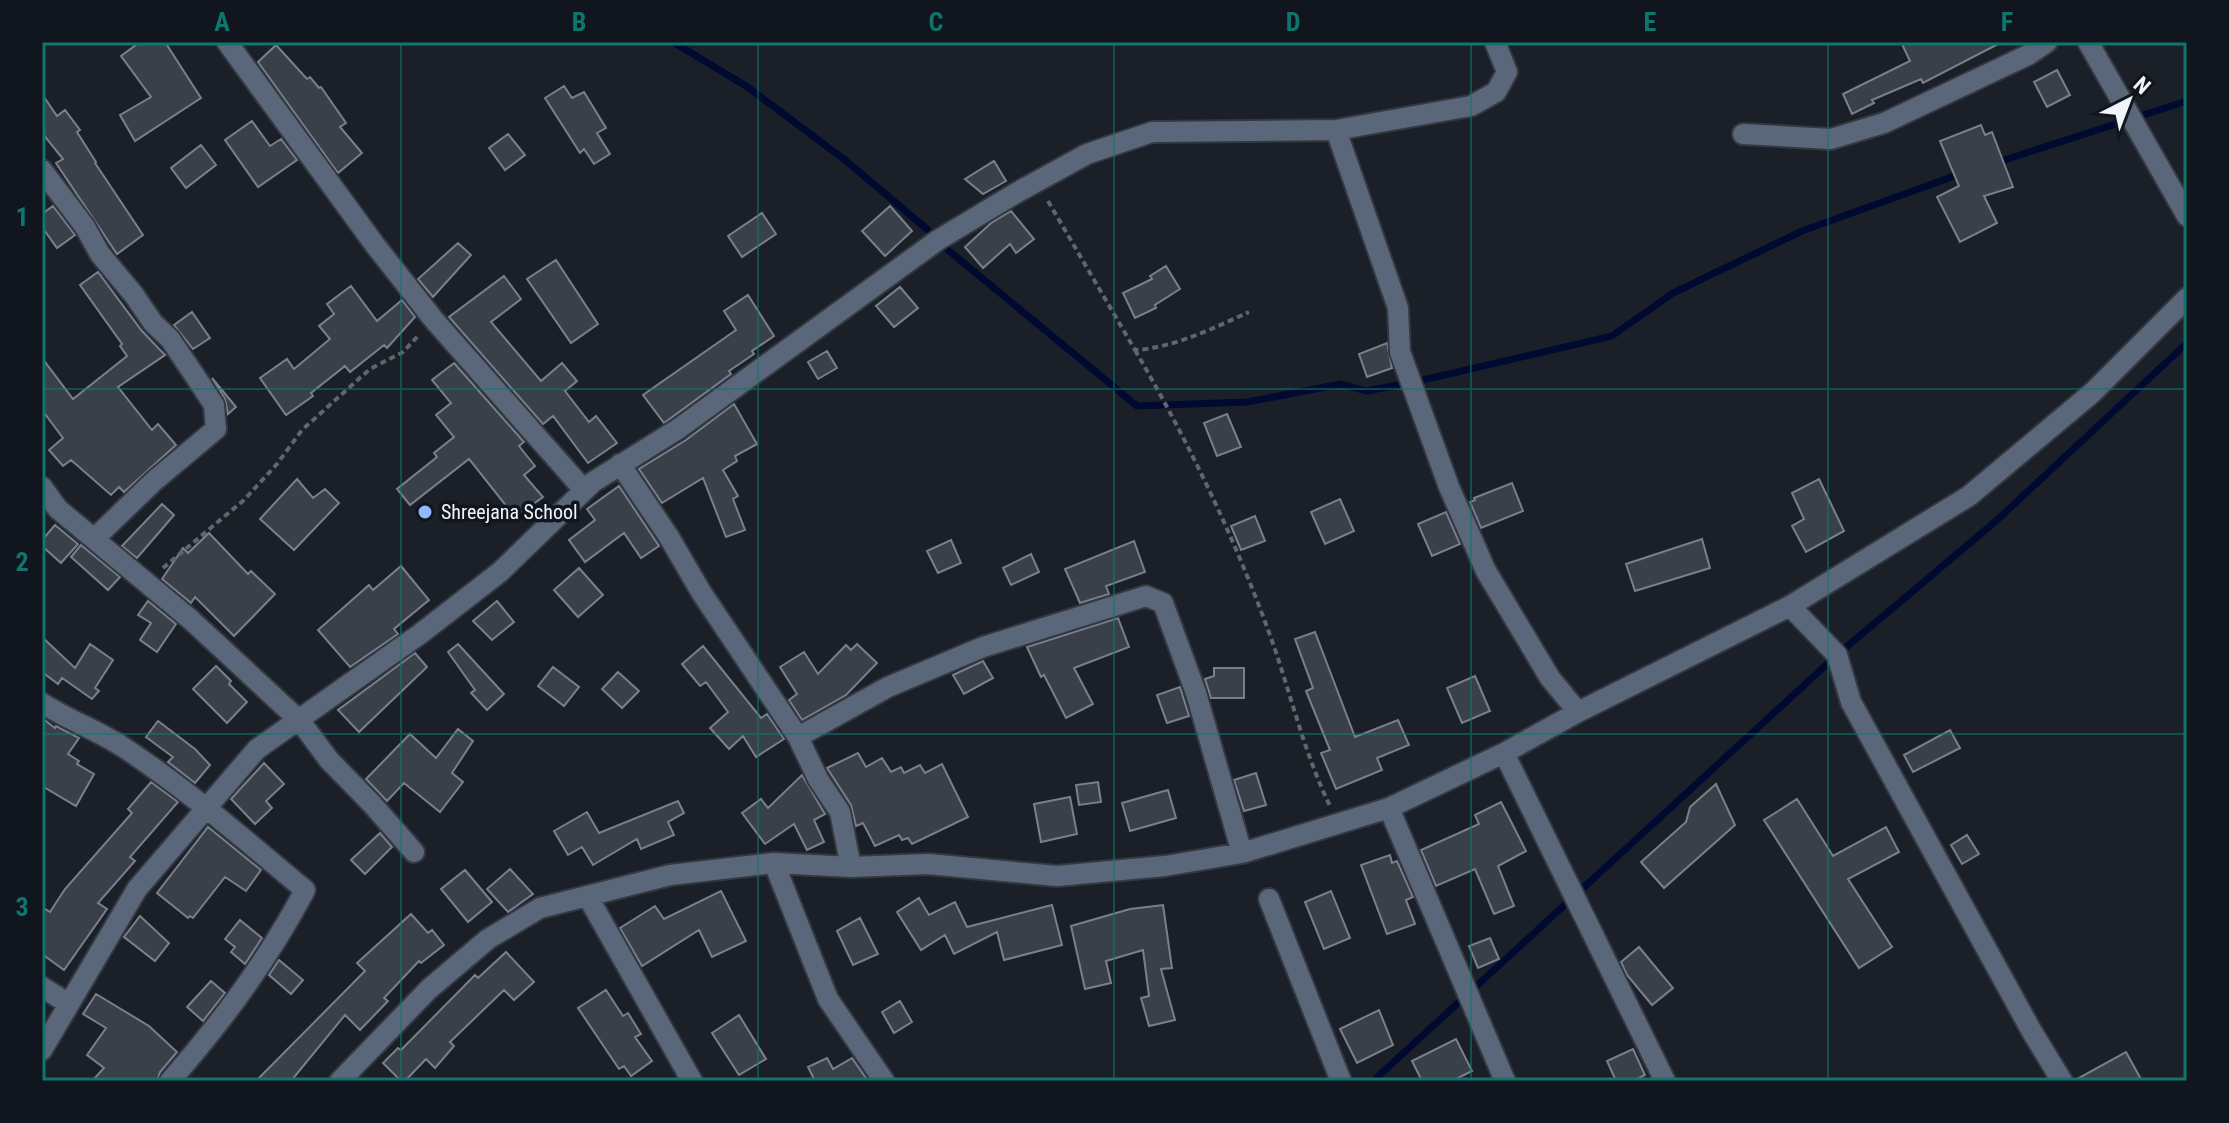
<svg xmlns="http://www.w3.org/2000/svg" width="2229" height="1123" font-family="'Roboto Condensed',sans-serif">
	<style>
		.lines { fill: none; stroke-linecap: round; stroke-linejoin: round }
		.stream { stroke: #000a30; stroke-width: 7 }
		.building { fill: #3a4049; stroke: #7a808b; stroke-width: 2 }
		.minor-casing { stroke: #343941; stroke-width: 24 }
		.path { stroke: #61666e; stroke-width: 4; stroke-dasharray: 6 4; stroke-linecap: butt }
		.minor { stroke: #5a677b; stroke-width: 20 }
		.grid { fill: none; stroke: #0f766e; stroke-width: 2; stroke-opacity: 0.55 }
		.poi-dot { fill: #8eb9fc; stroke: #11161e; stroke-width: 3 }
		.labels { text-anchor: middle; stroke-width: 7; stroke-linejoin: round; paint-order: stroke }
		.poi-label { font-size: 20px; fill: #f1f5fb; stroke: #11161e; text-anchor: start }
		.neatline { fill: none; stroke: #0f766e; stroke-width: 3 }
		.grid-label { font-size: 26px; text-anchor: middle; font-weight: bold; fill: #0f766e }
	</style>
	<rect width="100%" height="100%" fill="#1a1f28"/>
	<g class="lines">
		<path class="stream" d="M673,42l73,44 99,74 83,70
			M1995,163l192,-62
			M948,250l189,156 110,-4 94,-18 25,7 44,-8 202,-47 61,-43 129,-62 158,-57
			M1373,1081l464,-426 159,-134 191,-178"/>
	</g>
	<path class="building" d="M140,42h25l36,56 -66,43 -15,-26 31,-18 -30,-41z
		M1901,42h101l-79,41 -2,-4 -49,21 2,3 -22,11 -9,-20 67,-33z
		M276,45l31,34 3,-2 9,11 2,-1 25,36 -6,4 22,26 -24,20 -80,-111z
		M2057,70l13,25 -23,12 -13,-25z
		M564,86l8,12 12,-6 22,36 -9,5 13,21 -16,10 -10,-15 -4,4 -35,-55z
		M42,94l15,22 8,-6 15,20 -3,2 19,30 -1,1 48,72 -26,19 -61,-91 7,-4 -21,-26z
		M252,121l18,25 11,-7 16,21 -39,27 -33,-47z
		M1981,125l4,10 7,-3 21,55 -29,9 13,27 -37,19 -23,-45 22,-11 -19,-45z
		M508,134l17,21 -20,15 -16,-22z
		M201,145l15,20 -30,23 -15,-20z
		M994,161l12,20 -23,13 -18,-15z
		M53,206l22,29 -18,13 -15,-21v-13z
		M890,206l22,25 -27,25 -23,-25z
		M1011,211l23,28 -18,14 -6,-9 -27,24 -18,-21 26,-24z
		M762,213l14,21 -34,23 -14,-21z
		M458,243l13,12 -38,42 -15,-18z
		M556,260l42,64 -27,19 -44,-64z
		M1166,266l14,23 -25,16 1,3 -21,10 -12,-25 29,-14 -2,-3z
		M98,272l44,59 23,24 -47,32 34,43 6,-6 18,21 -52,47 -5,-5 -8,8 -40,-35 -8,6 -14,-16 14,-12 -21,-28v-52l31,41 54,-43 -7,-10 2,-2 -42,-59z
		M504,276l17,23 -30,23 50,59 21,-18 15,18 -12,10 24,31 7,-6 21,27 -29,20 -35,-47 -10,8 -94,-107z
		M351,286l26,35 25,-21 13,17 -28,31 -3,-3 -34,27 -5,-6 -34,27 2,3 -27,19 -26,-37 27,-19 7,10 36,-30 -11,-13 15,-12 -7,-10z
		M900,287l18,21 -24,19 -18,-21z
		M748,295l26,41 -22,15 2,3 -25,17 2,3 -67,49 -21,-28 93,-65 -12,-19z
		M192,312l18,26 -17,11 -19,-24z
		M1387,343l5,25 -25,9 -8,-23z
		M827,351l10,17 -19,11 -10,-17z
		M454,363l70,79 -5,4 16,20 -11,9 19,22 -28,20 -46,-58 -59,46 -13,-16 40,-32 -3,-4 20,-16 -18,-22 15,-12 -19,-23z
		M212,378l24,29 -8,7 -3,-15z
		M734,404l23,40 -22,12 2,5 -14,9 15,26 -5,3 12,31 -19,7 -23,-59 -41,25 -23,-34 47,-29z
		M1227,414l14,33 -24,9 -13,-33z
		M297,479l16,19 12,-9 14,14 -45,47 -34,-31z
		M1819,479l25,52 -38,21 -14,-26 12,-7 -12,-26z
		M1512,483l11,28 -42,17 -11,-26 5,-2 -1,-2z
		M619,486l40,60 -18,12 -17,-25 -39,29 -16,-22 26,-20 -8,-11z
		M1340,499l14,32 -29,13 -14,-32z
		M162,504l12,11 -37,43 -15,-12z
		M1446,512l14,32 -28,12 -14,-32z
		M1255,516l10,25 -24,9 -10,-24z
		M55,525l23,19 -17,19 -19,-17v-6z
		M209,533l39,41 3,-3 24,23 -41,42 -39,-39 -4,6 -29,-24 21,-31 5,5z
		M1702,539l8,29 -75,23 -9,-27z
		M951,540l10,23 -23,10 -11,-22z
		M1134,541l11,31 -39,14 3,8 -29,9 -15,-34z
		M81,545l39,32 -12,13 -37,-33z
		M1031,554l8,18 -28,13 -8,-17z
		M401,566l28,34 -35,29 4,5 -48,33 -32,-37 51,-45 4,5z
		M579,568l24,27 -25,22 -24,-27z
		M148,601l28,23 -19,28 -17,-12 11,-17 -13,-8z
		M497,601l17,21 -22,18 -19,-19z
		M1118,618l11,29 -55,21 19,36 -27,14 -22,-43 -3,2 -14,-30z
		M1315,632l40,105 43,-17 11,25 -32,13 5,12 -46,19 -15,-36 9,-3 -24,-59 7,-3 -18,-49z
		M42,637l33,31 15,-24 23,16 -18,28 4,3 -7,8 -30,-21 -4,6 -16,-12z
		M458,644l46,50 -17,16 -16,-17 4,-3 -27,-38z
		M857,644l20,19 -31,32 -44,25 -13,-20 8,-6 -17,-27 24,-15 14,22 28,-29 5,5z
		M703,646l58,72 6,-4 17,25 -28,18 -13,-21 -14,13 -19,-21 18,-16 -22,-30 -6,4 -18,-22z
		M415,653l12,14 -68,65 -21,-22z
		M983,661l10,17 -29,16 -11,-19z
		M216,666l15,15 -2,3 18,18 -20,21 -34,-34z
		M553,667l26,20 -15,19 -26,-20z
		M1214,668h30v30h-33l-6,-19 9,-3z
		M618,672l21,19 -17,17 -20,-19z
		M1475,676l15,35 -28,12 -15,-35z
		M1180,687l9,29 -22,7 -10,-28z
		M42,718l13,10 1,-2 23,12 -11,16 11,7 -2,3 17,10 -18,32 -34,-20z
		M158,721l37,28 15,16 -15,18 -27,-21 5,-5 -27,-20z
		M458,729l15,12 -21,32 11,9 -23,30 -36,-29 -17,18 -21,-22 44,-45 26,24z
		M1950,730l10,18 -47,24 -9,-17z
		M858,753l8,14 16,-9 9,14 10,-5 3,6 16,-8 5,8 17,-9 26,53 -56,27 -4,-6 -6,2 -3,-5 -24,11 -12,-23 -7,3 -5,-21 -24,-37z
		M264,763l20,21 -18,17 6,7 -17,16 -24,-25z
		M1256,773l10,32 -22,6 -10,-31z
		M802,775l23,39 -11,6 10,22 -17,8 -13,-26 -29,20 -23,-31 19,-14 7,9z
		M151,782l27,20 -48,55 5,4 -37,42 9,6 -43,61 -22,-16v-47l8,5 15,-23 67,-76 -4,-4z
		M1098,782l3,20 -22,3 -3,-20z
		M1716,784l19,41 -71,63 -23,-26 45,-40 4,-15z
		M1168,790l8,28 -46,13 -8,-28z
		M1070,797l7,37 -36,8 -7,-38z
		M1797,799l36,57 53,-29 13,25 -51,27 44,68 -33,21 -95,-148z
		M678,801l6,12 -16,9 6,13 -33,14 -4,-10 -44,26 -11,-18 -14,8 -14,-24 33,-19 12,21z
		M1501,802l25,49 -28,15 16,40 -20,8 -19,-45 -39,17 -15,-36 58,-26 -4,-9z
		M208,827l53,43 -15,21 -21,-14 -32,41 -3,-2 -2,2 -31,-25z
		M380,833l12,14 -27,27 -14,-14z
		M1967,835l12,19 -17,10 -11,-19z
		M1390,855l2,8 5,-2 16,36 -7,3 9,24 -28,10 -26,-69z
		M510,869l23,25 -25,18 -21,-23z
		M465,870l27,32 -24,20 -27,-33z
		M721,891l25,50 -34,16 -13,-27 -57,36 -22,-38 35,-22 9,13z
		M1331,891l19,47 -26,11 -19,-47z
		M919,898l10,17 26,-13 12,25 85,-22 10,40 -58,15 -7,-28 -43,22 -9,-19 -24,15 -24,-38z
		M1163,905l9,63 -11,1 14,51 -26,6 -8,-28 8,-2 -6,-46 -37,11 5,22 -26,6 -14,-63 59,-17z
		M411,914l17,19 4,-3 12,15 -23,18 -2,-2 -35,37 4,3 -28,29 -15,-15 -54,66h-35l109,-110 -8,-8z
		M140,916l29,27 -14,18 -31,-24z
		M860,918l18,36 -25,11 -16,-34z
		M240,920l22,18 -17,26 -14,-12 4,-5 -10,-8z
		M1490,938l9,21 -21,9 -9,-22z
		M1639,947l34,41 -21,17 -25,-30 -6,-13z
		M506,952l28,30 -20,18 -10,-10 -54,52 4,4 -19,22 -9,-9 -21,22h-4l-18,-18 15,-15 3,2 74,-75 3,3z
		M279,960l24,20 -12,14 -22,-19z
		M211,981l14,12 -22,28 -16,-14z
		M606,990l17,26 5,-3 13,21 -6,3 17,24 -21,15 -7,-10 -5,3 -41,-61z
		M96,994l53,32 28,26 -17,20 -3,9h-65l12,-13 -17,-13 19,-27 -23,-14z
		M900,1001l12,21 -18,11 -12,-21z
		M1379,1010l14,35 -36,18 -17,-34z
		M739,1015l27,44 -27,16 -27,-42z
		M1456,1039l16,32 -20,10h-30l-10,-20z
		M1633,1049l12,26 -12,6h-17l-9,-20z
		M2126,1052l16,29h-67v-1z
		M827,1058l6,11 19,-11 16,23h-57l3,-2 -6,-12z"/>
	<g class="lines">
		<defs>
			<path id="minor" d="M227,42l148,203 59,75 150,170
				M2088,42l99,174
				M1336,130l62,178 2,44 49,135 37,84 64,107 28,34
				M1743,134l88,5 53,-16 144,-68 19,-13
				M42,170l43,57 15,27 34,41 19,28 17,16 25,37 19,29 2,24 -62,52 -60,58
				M620,464l49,73 32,55 97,145 20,42 22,33 11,55
				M42,487l16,22 132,110 110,102 29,39 43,44 42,48
				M1790,606l47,49 14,47 180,328 31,51
				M42,703c26,17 55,27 81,44 64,42 123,94 182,143 -37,70 -82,131 -135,191
				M798,737l90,-50 95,-40 163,-51 17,7 33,90 46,160
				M1504,753l161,328
				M1389,808l116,273
				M774,863l54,136 56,82
				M588,897l104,184
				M1269,899l72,182
				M42,987l27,17
				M42,1050l95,-161 120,-140 163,-115 80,-62 93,-90 85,-53 260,-189 78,-47 71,-39 65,-22 184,-2 135,-24 25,-14 11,-20 -12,-30
				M340,1081l89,-92 59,-50 52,-31 130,-33 104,-12 77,4 77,-3 129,12 108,-10 77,-13 147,-45 115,-55 74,-41 212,-106 179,-110 123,-103 95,-95"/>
		</defs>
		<use href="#minor" class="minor-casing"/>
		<path class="path" d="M1048,201l87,149c38,-2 79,-22 114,-38
			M1135,350c53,91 100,188 136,288 20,56 33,115 59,168
			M163,568l81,-68 33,-36 25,-34 30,-27 38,-34 33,-17 15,-16"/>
		<use href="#minor" class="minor"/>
	</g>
	<path class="grid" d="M401,42v1039M758,42v1039M1114,42v1039M1471,42v1039M1828,42v1039M42,389h2145M42,734h2145"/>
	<circle class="poi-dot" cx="425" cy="512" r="8"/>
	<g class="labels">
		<g class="poi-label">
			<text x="441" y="519">Shreejana School</text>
		</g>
	</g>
	<rect width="2229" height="1123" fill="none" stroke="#11161e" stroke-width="88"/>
	<g transform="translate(2129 100) rotate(42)" stroke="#11161e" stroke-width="6" paint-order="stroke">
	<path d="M0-6L14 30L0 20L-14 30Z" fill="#f1f5fb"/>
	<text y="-12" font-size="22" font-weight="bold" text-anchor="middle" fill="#f1f5fb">N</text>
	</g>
	<rect x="44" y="44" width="2141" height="1035" class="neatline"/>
	<g class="grid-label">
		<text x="222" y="31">A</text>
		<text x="579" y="31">B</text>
		<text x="936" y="31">C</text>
		<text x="1293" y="31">D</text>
		<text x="1650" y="31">E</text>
		<text x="2007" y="31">F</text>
		<text x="22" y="226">1</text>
		<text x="22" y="571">2</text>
		<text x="22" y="916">3</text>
	</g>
</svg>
